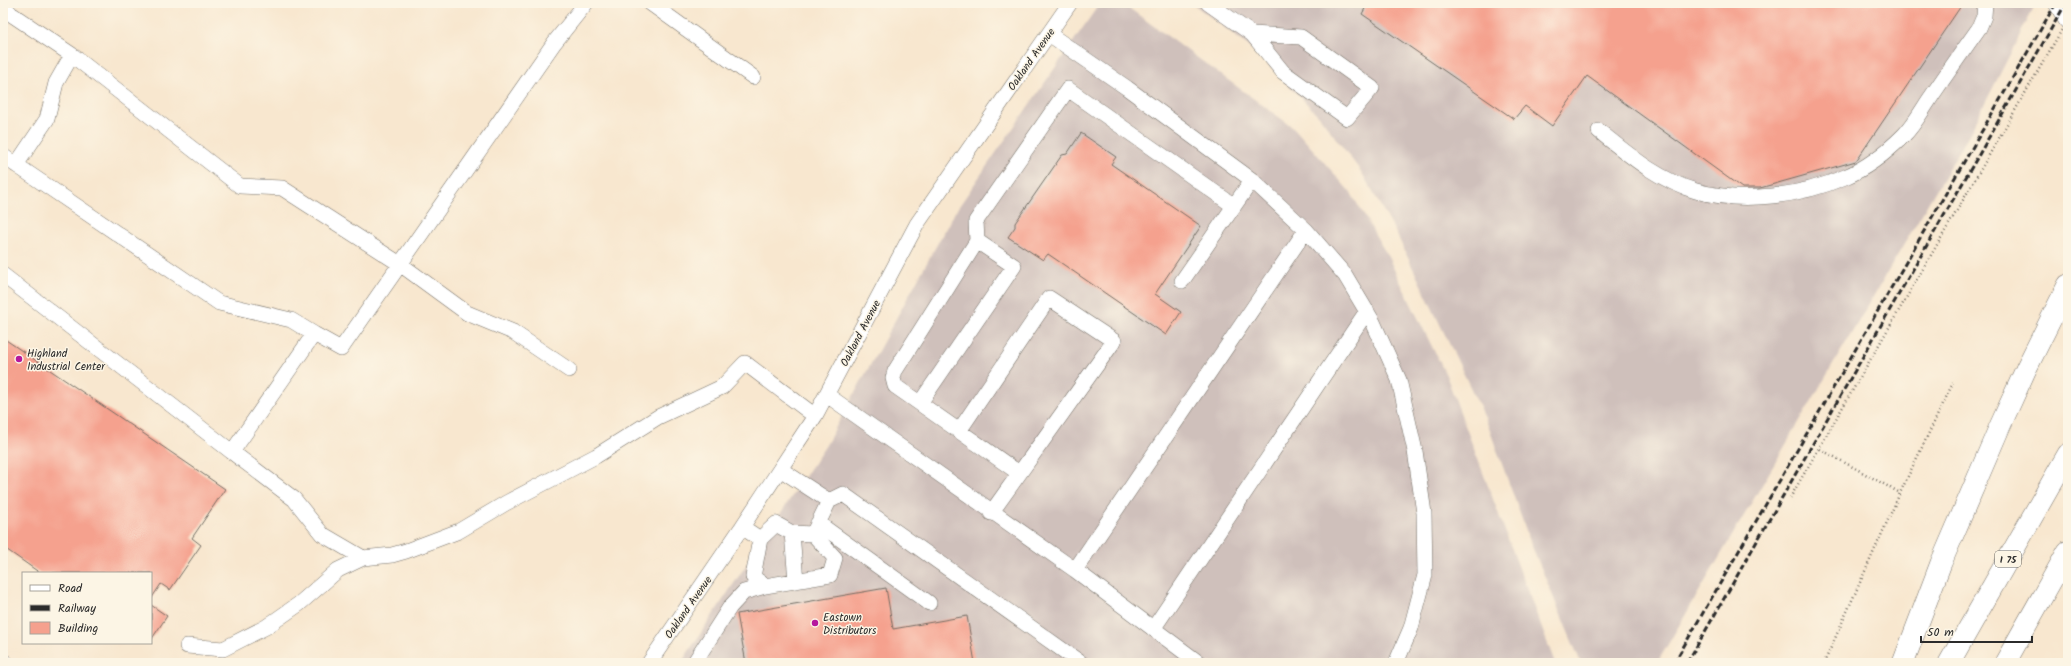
<svg xmlns="http://www.w3.org/2000/svg" width="2071" height="666" font-family="Kalam,sans-serif">
	<style>
		.industrial { fill: #cfc0bb }
		.building { fill: #f5a18e }
		.lines { fill: none; stroke-linecap: round; stroke-linejoin: round }
		.minor-casing { stroke: #736d64; stroke-width: 16 }
		.major-casing { stroke: #736d64; stroke-width: 20 }
		.highway-casing { stroke: #736d64; stroke-width: 22 }
		.path { stroke: #736d64; stroke-width: 2.5; stroke-dasharray: 1 3; stroke-linecap: butt }
		.minor { stroke: #fff; stroke-width: 15 }
		.major { stroke: #fff; stroke-width: 19 }
		.highway { stroke: #fff; stroke-width: 21 }
		.rail { stroke: #2b2b2b; stroke-width: 3; stroke-dasharray: 6 3; stroke-linecap: butt }
		.path-bridge { stroke: #736d64; stroke-width: 2.5; stroke-dasharray: 1 3; stroke-linecap: butt }
		.poi-dot { fill: #b5179e; stroke: #fcf5e5; stroke-width: 1.5 }
		.labels { text-anchor: middle; stroke-width: 3; stroke-linejoin: round; paint-order: stroke }
		.shield { fill: #fcf5e5; stroke: #6a6863; stroke-width: 1 }
		.shield-label { font-size: 10px; font-weight: bold; fill: #2b2b2b }
		.street-label { font-size: 11px; fill: #2b2b2b; stroke: #fcf5e5 }
		.poi-label { font-size: 11px; fill: #2b2b2b; stroke: #fcf5e5; text-anchor: start }
	</style>
	<rect width="100%" height="100%" fill="#fcf5e5"/>
	<filter id="ink" filterUnits="userSpaceOnUse"><feTurbulence type="fractalNoise" baseFrequency=".025" numOctaves="2"/><feDisplacementMap in="SourceGraphic" scale="8" xChannelSelector="R" yChannelSelector="G"/><feConvolveMatrix kernelMatrix="1 2 1 2 8 2 1 2 1" color-interpolation-filters="sRGB"/></filter>
	<filter id="wash" filterUnits="userSpaceOnUse"><feTurbulence type="fractalNoise" baseFrequency=".012" numOctaves="4" result="noise"/><feDisplacementMap in="SourceGraphic" scale="16" xChannelSelector="R" yChannelSelector="G"/><feGaussianBlur stdDeviation="0.9" result="paint"/><feColorMatrix in="noise" values="0 0 0 0 0 0 0 0 0 0 0 0 0 0 0 0 0 1.4 0 .05"/><feComposite in="paint" operator="in"/></filter>
	<g filter="url(#wash)">
		<rect width="100%" height="100%" fill="#f8e7cf"/>
		<path class="industrial" d="M1100,3h22l172,125 57,65 36,62 59,120 109,288h-874l145,-218 129,-233z
			M1192,3h844l-64,126 -315,534h-76l-50,-119 -45,-124 -89,-185 -35,-62 -42,-56 -65,-66z"/>
		<g id="blocks">
			<path class="building" d="M1368,3h595l-107,158 -96,27h-18l-155,-112 -35,50 -27,-20 -11,13 -152,-105z
				M1081,133l35,24 -5,7 90,62 -46,68 26,18 -15,23 -118,-81 -5,6 -35,-23 7,-10v-4l47,-68 5,-1z
				M3,338l222,151 -33,49 9,7 -31,45 -9,-6 -10,15v-26h-111l-37,-26z
				M886,588l7,41 74,-13 8,47h-229l-9,-49z
				M151,605l16,11 -16,24z"/>
		</g>
	</g>
	<g filter="url(#ink)">
		<use href="#blocks" fill-opacity="0" stroke="#736d64" stroke-width="1"/>
		<g class="lines">
			<defs>
				<path id="minor" d="M650,3l103,74
					M1208,3l44,31 31,38 64,46 25,-30 -71,-51 -49,-3
					M3,5l8,9 61,41 168,131 42,2 118,76 67,49 46,19 56,38
					M1599,131c30,24 59,49 97,60 47,13 105,5 149,-14 22,-9 42,-25 59,-42 10,-10 17,-23 25,-35 16,-24 33,-48 50,-72l5,-12 1,-13
					M3,156l216,147 72,17 23,14
					M16,165l31,-46 9,-36 16,-28
					M1306,230l39,45 28,47 26,58 16,71 9,62 1,62 -14,53 -15,35
					M3,275l229,177 82,-118 27,15 213,-306 32,-40
					M1182,281l70,-101
					M827,395l248,175 231,-340 -54,-50 -125,-92 -78,-54
					M920,403l94,-137 -37,-25
					M959,431l90,-133 65,43 -123,172
					M232,452l62,47 28,35 41,24
					M780,469l49,32 14,-7 238,169
					M1019,473l-124,-87 -2,-8 2,-7 82,-130 -1,-20 92,-132 166,117
					M818,523l111,80
					M742,527l18,12 -7,38 12,9 65,-11 5,-17 -22,-24 16,-33
					M792,533l4,48
					M760,539l16,-15 16,9 21,1
					M1075,570l124,93
					M1153,629l214,-318
					M187,646l36,3 43,-22 33,-23 39,-34 25,-12 29,-3 14,-4 53,-20 47,-28 90,-47 62,-39 64,-30 23,-24 70,53
					M3,661l3,2
					M649,663l93,-136 73,-111 102,-192 153,-221
					M694,663l36,-56 14,-15 21,-6"/>
				<path id="major" d="M2058,3l10,17"/>
				<path id="highway" d="M1903,663l38,-100 59,-137 26,-57 42,-84
					M1949,663l119,-209
					M2005,663l63,-112"/>
			</defs>
			<use href="#minor" class="minor-casing"/>
			<use href="#major" class="major-casing"/>
			<use href="#highway" class="highway-casing"/>
			<path class="path" d="M1820,449l80,44
				M1790,498l270,-465
				M1824,663l76,-170 53,-110"/>
			<use href="#minor" class="minor"/>
			<use href="#major" class="major"/>
			<use href="#highway" class="highway"/>
			<path class="rail" d="M1674,663l382,-660
				M1687,663l379,-660"/>
			<path class="path-bridge" d="M2061,31l7,-11"/>
		</g>
	</g>
	<g class="poi-dot">
		<circle cx="19" cy="359" r="4"/>
		<circle cx="815" cy="623" r="4"/>
	</g>
	<g class="labels">
		<rect class="shield" x="1995" y="551" width="26" height="16" rx="3"/>
		<g class="shield-label">
			<text x="2008" y="563">I 75</text>
		</g>
		<g class="street-label">
			<text transform="translate(1031 59) rotate(-55)" y="4">Oakland Avenue</text>
			<text transform="translate(860 333) rotate(-62)" y="4">Oakland Avenue</text>
			<text transform="translate(688 607) rotate(-55)" y="4">Oakland Avenue</text>
		</g>
		<g class="poi-label">
			<text x="27" y="357">Highland<tspan x="27" dy="13">Industrial Center</tspan></text>
			<text x="823" y="621">Eastown<tspan x="823" dy="13">Distributors</tspan></text>
		</g>
	</g>
	<rect width="2071" height="666" fill="none" stroke="#fcf5e5" stroke-width="16"/>
	<rect x="22" y="572" width="130" height="72" fill="#fcf5e5" stroke="#a8a49b"/>
	<rect x="30" y="585" width="20" height="6" fill="#ffffff" stroke="#a8a49b"/>
	<text x="58" y="592" font-size="12" fill="#2b2b2b">Road</text>
	<rect x="30" y="605" width="20" height="6" fill="#2b2b2b" stroke="#a8a49b"/>
	<text x="58" y="612" font-size="12" fill="#2b2b2b">Railway</text>
	<rect x="30" y="622" width="20" height="12" fill="#f5a18e" stroke="#a8a49b"/>
	<text x="58" y="632" font-size="12" fill="#2b2b2b">Building</text>
	<path d="M1921 636v6h111v-6" fill="none" stroke="#2b2b2b" stroke-width="2"/>
	<text x="1927" y="636" font-size="12" fill="#2b2b2b" stroke="#fcf5e5" stroke-width="3" paint-order="stroke">50 m</text>
</svg>
